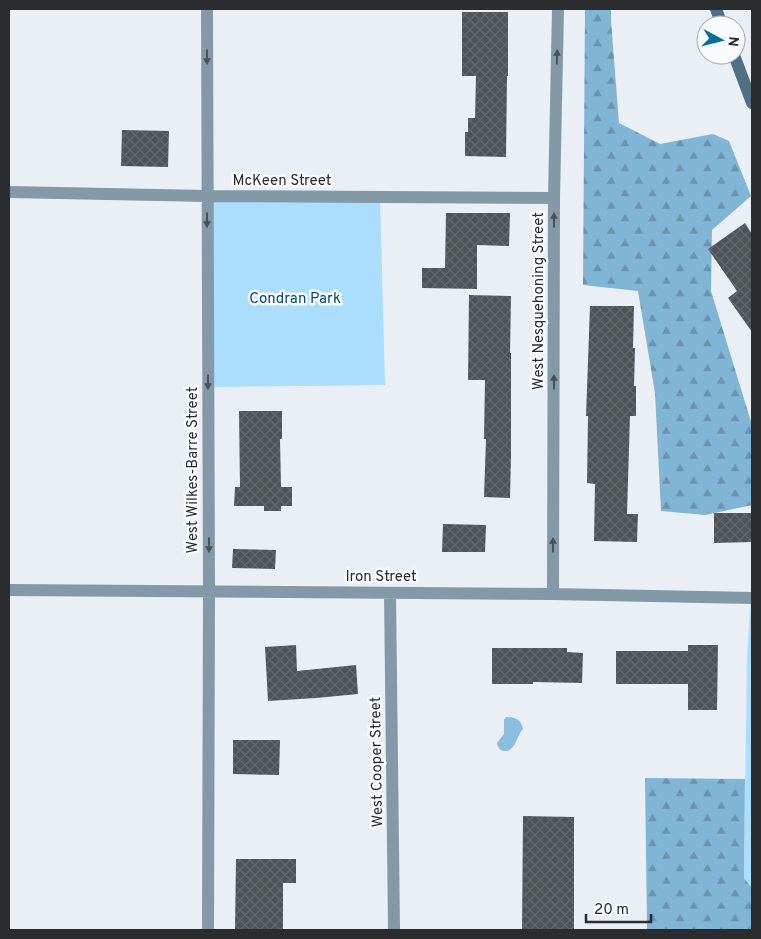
<svg xmlns="http://www.w3.org/2000/svg" width="761" height="939" font-family="Overpass,sans-serif">
	<style>
		.green { fill: #abddfd }
		.forest { fill: url(#forest-firs) }
		.water { fill: #8abee0 }
		.building { fill: url(#building-cross-hatch) }
		.lines { fill: none; stroke-linecap: round; stroke-linejoin: round }
		.street { stroke: #8399a7; stroke-width: 12 }
		.secondary { stroke: #4f6f84; stroke-width: 12 }
		.oneway { fill: #495258 }
		.labels { text-anchor: middle; stroke-width: 5; stroke-linejoin: round; paint-order: stroke }
		.street-label { font-size: 15px; fill: #2a2c2e; stroke: #f8fcff }
		.park-label { font-size: 15px; fill: #054a6a; stroke: #f8fcff }
	</style>
	<defs>
		<pattern id="forest-firs" width="22" height="20" patternUnits="userSpaceOnUse" patternTransform="scale(1.25)"><rect width="22" height="20" fill="#81b5d6"/><path d="M5 1l3.5 6h-7zM16 11l3.5 6h-7z" fill="#6a93ae"/></pattern>
		<pattern id="building-cross-hatch" width="8" height="8" patternUnits="userSpaceOnUse" patternTransform="scale(1.25)"><rect width="8" height="8" fill="#4d5356"/><path d="M0 0l8 8M0 8l8-8" fill="none" stroke="#64696b"/></pattern>
	</defs>
	<rect width="100%" height="100%" fill="#e9eff4"/>
	<path class="green" d="M207,196l173,1 5,188 -177,2z
		M751,598h1v290l-8,-9 3,-220z"/>
	<path class="forest" d="M585,9h26v12l8,102 41,21 53,-10 16,7 22,55 -39,34 -1,61 41,134v80l-47,10 -44,-4 -6,-118 -17,-102 -55,-6z
		M645,778l100,1 -1,99 8,10v42h-105z"/>
	<path class="water" d="M506,717c9,0 15,2 17,12 -6,6 -8,23 -18,22 -5,0 -7,-3 -8,-8l7,-9v-14z"/>
	<path class="building" d="M462,12h46v64h-1l-1,81 -41,-1v-24h3v-14h7l1,-42h-14z
		M122,130l47,1 -1,36 -47,-1z
		M446,213h64l-1,33 -32,-1v44l-55,-1v-20h23z
		M745,223l7,11v98l-24,-34 9,-7 -29,-42z
		M469,295l42,1 -1,57h1v102l-1,43 -26,-1 2,-58h-2l1,-59h-17z
		M590,306h44l-1,42h2l-1,38h2v30h-6l-3,98h11l-1,28 -43,-1 1,-57 -8,-1 1,-67h-2z
		M239,411h43v28h-2l1,48h11v19h-11v5h-17v-5h-30l1,-19h5z
		M714,513h38v29l-38,1z
		M443,524l43,1 -1,27h-43z
		M233,549l43,1 -1,19 -43,-1z
		M296,645l1,26 59,-6 2,29 -42,4 -48,3 -3,-54z
		M688,645h30l-1,65h-29v-26h-72v-33h72z
		M492,648h75v4l16,1 -1,30 -49,-1v2h-41z
		M233,740h47l-1,35 -46,-1z
		M523,816l51,1v113h-52z
		M236,859h60v24h-13v47h-48z"/>
	<g class="lines">
		<path class="street" d="M207,9l2,583 -1,338
			M9,192l198,4 347,2
			M9,590l544,4 199,4
			M390,593l4,337
			M553,594l1,-396 4,-189"/>
		<path class="secondary" d="M716,9l6,16
			M734,55l18,48"/>
	</g>
	<defs><path id="oneway-solid" d="M-6-.8H1V-3.2L6.5 0L1 3.2V.8H-6Z" transform="scale(1.25)"/></defs>
	<g class="oneway">
		<use href="#oneway-solid" transform="translate(207 57) rotate(90)"/>
		<use href="#oneway-solid" transform="translate(557 57) rotate(-89)"/>
		<use href="#oneway-solid" transform="translate(207 220) rotate(90)"/>
		<use href="#oneway-solid" transform="translate(554 220) rotate(-90)"/>
		<use href="#oneway-solid" transform="translate(208 382) rotate(90)"/>
		<use href="#oneway-solid" transform="translate(554 382) rotate(-90)"/>
		<use href="#oneway-solid" transform="translate(209 545) rotate(90)"/>
		<use href="#oneway-solid" transform="translate(553 545) rotate(-90)"/>
	</g>
	<g class="labels">
		<g class="street-label">
			<text x="282" y="185">McKeen Street</text>
			<text transform="translate(538 301) rotate(-90)" y="5">West Nesquehoning Street</text>
			<text transform="translate(192 470) rotate(-90)" y="5">West Wilkes-Barre Street</text>
			<text x="381" y="581">Iron Street</text>
			<text transform="translate(376 762) rotate(-91)" y="5">West Cooper Street</text>
		</g>
		<g class="park-label">
			<text x="295" y="303">Condran Park</text>
		</g>
	</g>
	<rect width="761" height="939" fill="none" stroke="#2a2c2e" stroke-width="20"/>
	<g transform="translate(721 40) rotate(97)"><circle r="24" fill="#f8fcff" stroke="#a6a9ab"/>
	<path d="M0-4L9 19L0 12L-9 19Z" fill="#096d9b"/>
	<text y="-8" font-size="14" font-weight="bold" text-anchor="middle" fill="#2a2c2e">N</text>
	</g>
	<path d="M586 914v8h65v-8" fill="none" stroke="#2a2c2e" stroke-width="2.5"/>
	<text x="594" y="914" font-size="15" fill="#2a2c2e" stroke="#f8fcff" stroke-width="4" paint-order="stroke">20 m</text>
</svg>
